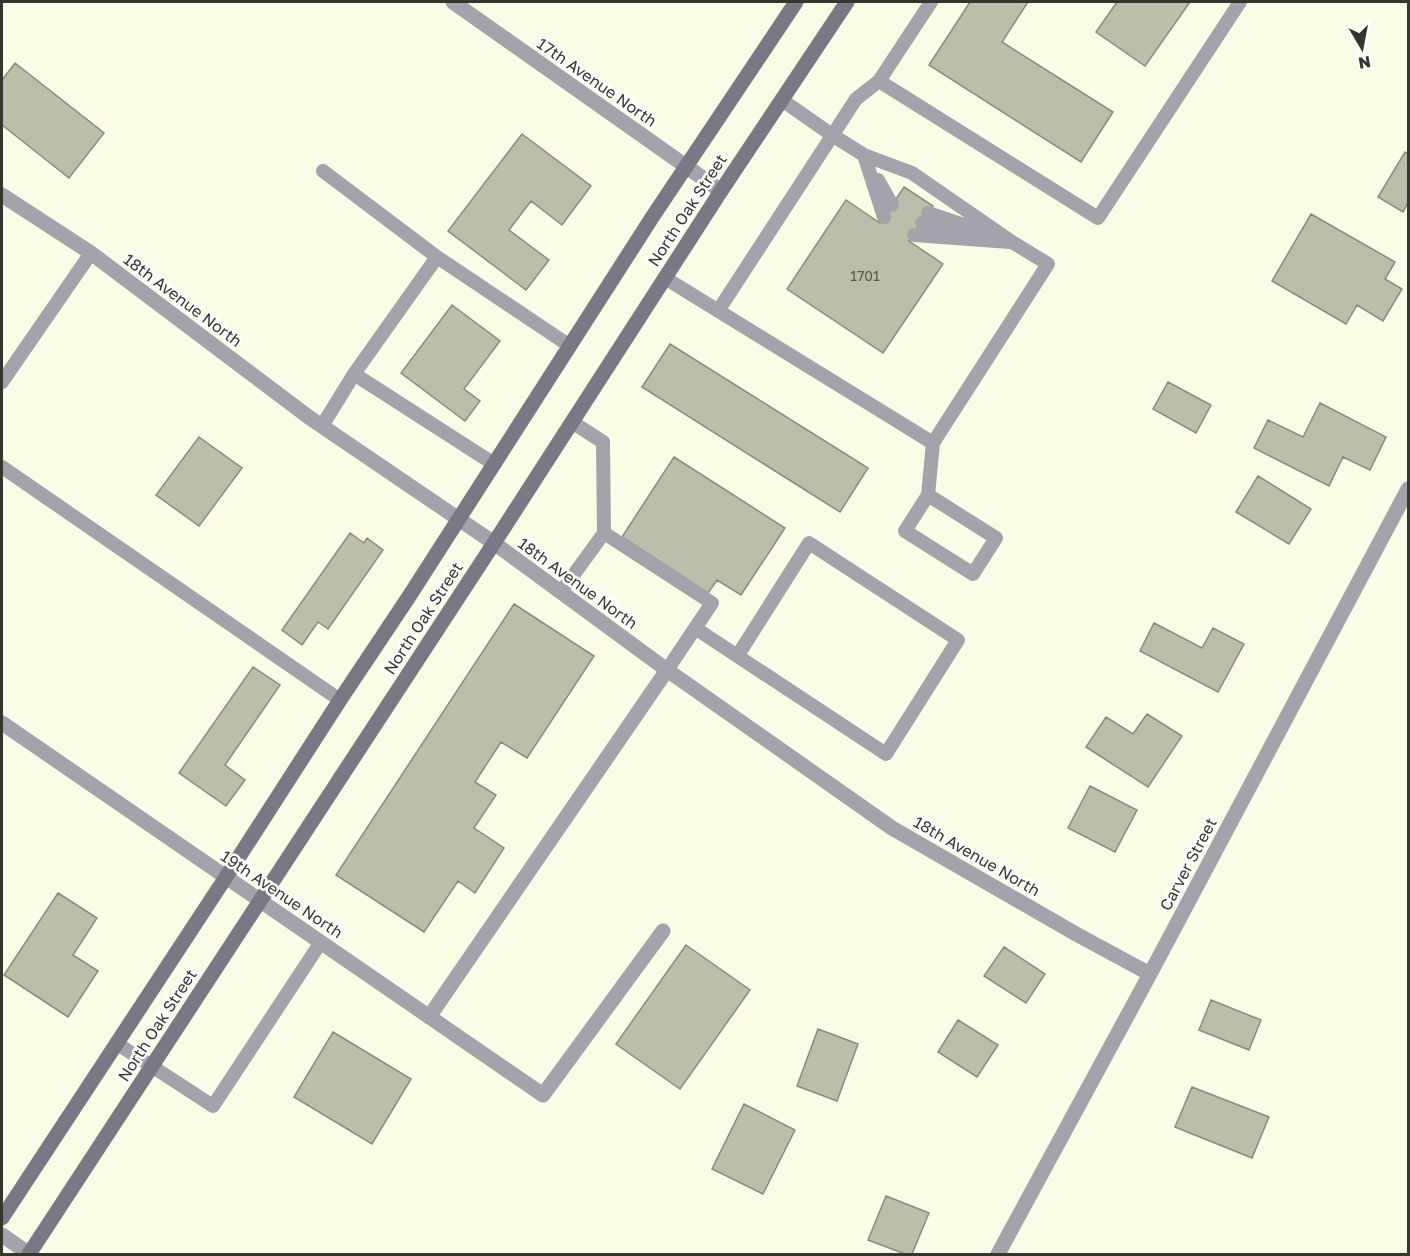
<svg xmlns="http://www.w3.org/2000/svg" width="1410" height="1256" font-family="'Golos Text',sans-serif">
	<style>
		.building { fill: #bdbea9; stroke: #8b8c78; stroke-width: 1.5 }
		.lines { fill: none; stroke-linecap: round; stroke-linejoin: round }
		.lane { stroke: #a4a2ab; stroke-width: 14 }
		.street { stroke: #a4a2ab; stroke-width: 15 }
		.secondary { stroke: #7b7784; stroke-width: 15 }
		.labels { text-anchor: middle; stroke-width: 5; stroke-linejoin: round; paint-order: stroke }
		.number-label { font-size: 14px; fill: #58584d }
		.street-label { font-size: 16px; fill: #36362e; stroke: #fff }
	</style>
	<rect width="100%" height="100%" fill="#fbfce6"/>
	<path class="building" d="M970,2h58l-26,40 111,70 -32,50 -152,-97z
		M1117,2h73l-45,64 -49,-34z
		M15,63l89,70 -35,45 -67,-53v-45z
		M522,134l69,52 -29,39 -31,-24 -22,29 40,30 -23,30 -78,-59z
		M1405,152l3,2v48l-5,10 -25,-15z
		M904,187l29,19 -24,35 34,23 -60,89 -96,-64 59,-89 34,23z
		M1311,214l84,48 -10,17 17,10 -19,32 -26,-16 -11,19 -74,-43z
		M452,305l48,36 -36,48 16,12 -15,20 -64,-48z
		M670,344l198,124 -28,44 -198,-125z
		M1168,382l43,23 -15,28 -43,-24z
		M1320,403l66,34 -16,33 -27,-13 -14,29 -75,-38 14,-28 35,17z
		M199,437l43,31 -43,58 -43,-31z
		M674,457l111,71 -44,67 -24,-15 -9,13 -86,-56z
		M1258,476l53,33 -22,35 -53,-32z
		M350,533l14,10 3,-5 16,12 -55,79 -10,-7 -16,23 -20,-15z
		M514,604l80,52 -67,102 -26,-16 -26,40 21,13 -22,33 30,20 -29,45 -17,-12 -34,51 -88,-57z
		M1154,623l48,25 11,-20 31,16 -26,48 -78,-41z
		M253,667l27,18 -55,80 20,15 -19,26 -47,-33z
		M1147,714l35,22 -34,51 -62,-40 20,-30 27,17z
		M1090,786l47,24 -22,42 -47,-24z
		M58,893l39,25 -24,37 25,16 -30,46 -64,-42z
		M686,945l64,45 -70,99 -64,-45z
		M1004,947l41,27 -19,29 -42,-27z
		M1211,1000l50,20 -12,30 -50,-20z
		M958,1020l40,25 -21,32 -39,-25z
		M818,1029l40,15 -21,57 -40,-15z
		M333,1032l78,47 -39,65 -78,-47z
		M1192,1087l77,30 -17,41 -77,-31z
		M744,1104l51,26 -32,64 -51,-25z
		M886,1196l43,17 -17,41h-7l-37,-14z"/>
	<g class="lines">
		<path class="lane" d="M931,2l-52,79 219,137 142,-216
			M782,100l50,35 32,20 48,18 100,69 36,22 -115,179 -5,52 -23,36 68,43 23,-36 -68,-43
			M864,155l20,62
			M323,171l114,86 133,89
			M878,180l14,25
			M928,213l65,22
			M922,223l38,8
			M914,235l96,7
			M665,278l268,165
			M718,311l138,-212 23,-18
			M354,374l140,90
			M2,382l89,-129
			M322,426l32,-52 83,-117
			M2,467l338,233
			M604,533l108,70 -45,67
			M561,592l43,-59 -1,-91 -31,-20
			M695,628l191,126 72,-114 -149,-97 -71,112
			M116,1043l97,63 108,-164"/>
		<path class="street" d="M453,2l268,189
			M2,195l89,58 219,165 184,125 173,127 225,158 184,106 74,40
			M2,723l541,372 120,-164
			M429,1017l238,-347
			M2,1235l27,19
			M998,1254l152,-280 258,-485"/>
		<path class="secondary" d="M2,1218l224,-341 114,-177 70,-105 243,-379 143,-214
			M29,1254l465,-711 227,-352 126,-189"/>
	</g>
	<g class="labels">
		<g class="number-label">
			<text x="865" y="281">1701</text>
		</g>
		<g class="street-label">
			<text transform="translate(597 82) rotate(35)" y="6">17th Avenue North</text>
			<text transform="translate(687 210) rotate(-57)" y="6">North Oak Street</text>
			<text transform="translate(183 300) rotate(37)" y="6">18th Avenue North</text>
			<text transform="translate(578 583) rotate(36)" y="6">18th Avenue North</text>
			<text transform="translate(423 618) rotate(-57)" y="6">North Oak Street</text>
			<text transform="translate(977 856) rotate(30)" y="6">18th Avenue North</text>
			<text transform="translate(1188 864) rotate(-62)" y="6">Carver Street</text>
			<text transform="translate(282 894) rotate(34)" y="6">19th Avenue North</text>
			<text transform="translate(157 1025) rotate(-57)" y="6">North Oak Street</text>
		</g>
	</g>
	<rect width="1410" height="1256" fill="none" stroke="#36362e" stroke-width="6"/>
	<g transform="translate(1362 48) rotate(170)" stroke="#ffffff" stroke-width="4.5" paint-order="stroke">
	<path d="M0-4.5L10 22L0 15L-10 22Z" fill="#36362e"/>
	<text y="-9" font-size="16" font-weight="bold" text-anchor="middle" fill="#36362e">N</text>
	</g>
</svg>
